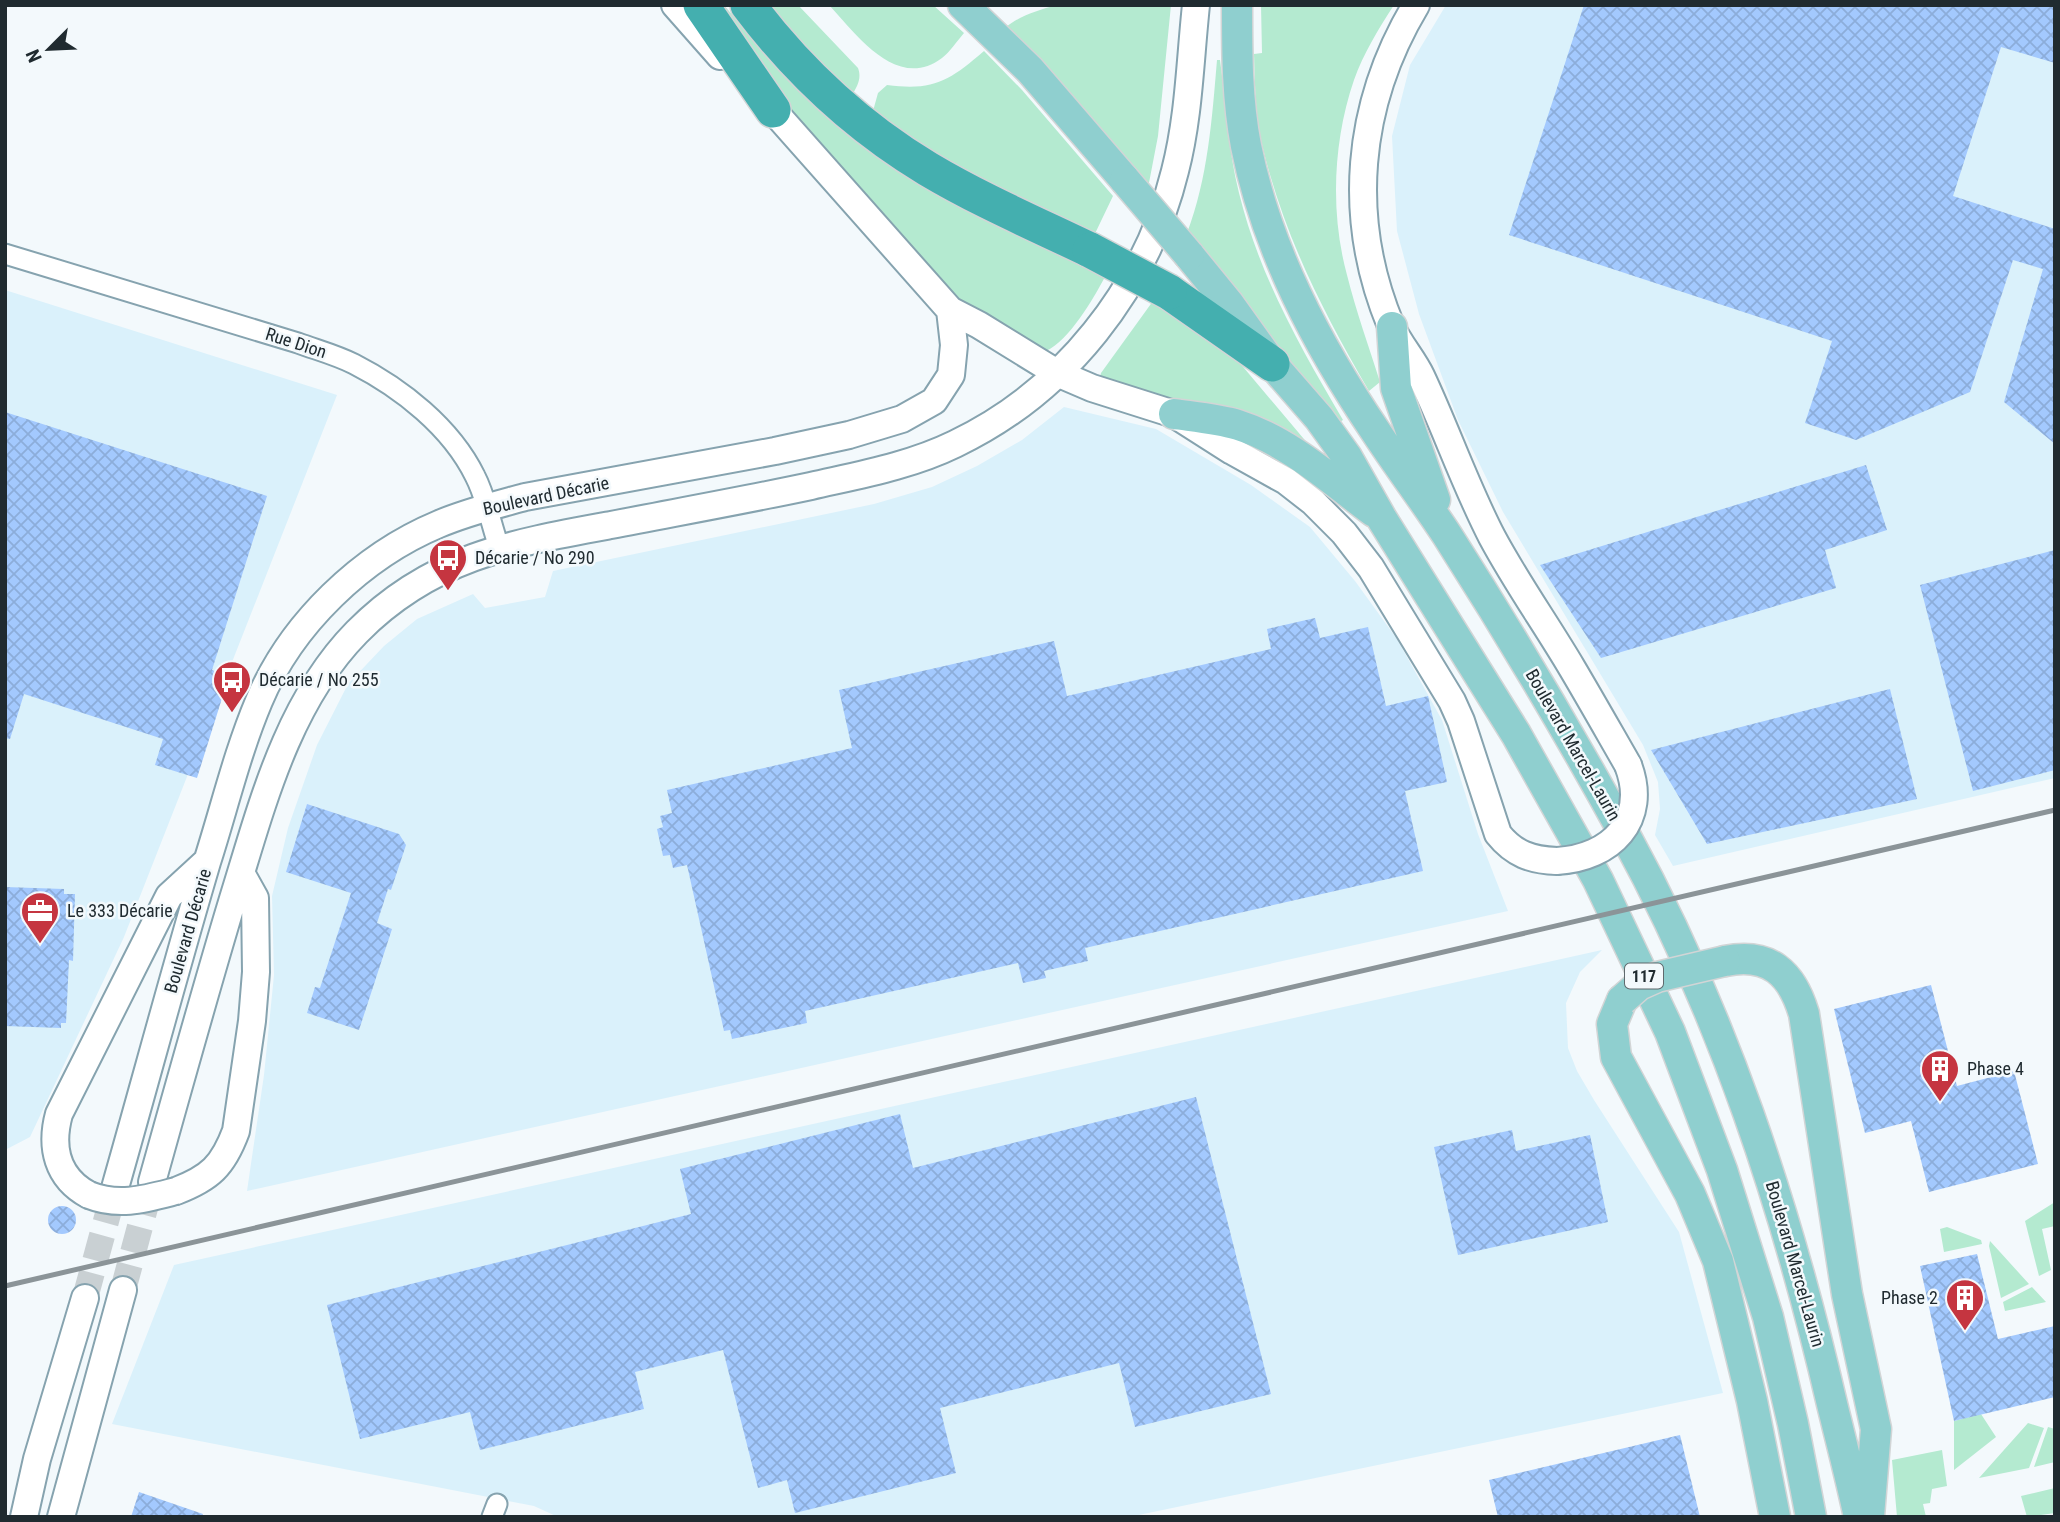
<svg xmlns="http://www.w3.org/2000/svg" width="2060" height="1522" font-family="'Roboto Condensed',sans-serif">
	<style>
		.built { fill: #daf1fb }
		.green { fill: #b4ead0 }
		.building { fill: url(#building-cross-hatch) }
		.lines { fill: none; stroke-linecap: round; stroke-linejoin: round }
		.secondary-tunnel { stroke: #c9d0d3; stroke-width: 26; stroke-dasharray: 26 13; stroke-linecap: butt }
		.street-casing { stroke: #86a3af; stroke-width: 23 }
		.secondary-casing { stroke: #86a3af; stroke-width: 30 }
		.primary-casing { stroke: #d2d5d6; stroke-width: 33 }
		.highway-casing { stroke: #d2d5d6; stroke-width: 38 }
		.street { stroke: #fff; stroke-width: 19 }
		.secondary { stroke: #fff; stroke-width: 26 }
		.primary { stroke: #8fcfcf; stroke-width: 30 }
		.highway { stroke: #44afaf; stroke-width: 35 }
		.rail { stroke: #8b9498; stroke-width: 5 }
		.secondary-bridge-casing { stroke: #86a3af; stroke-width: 30; stroke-linecap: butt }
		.primary-bridge-casing { stroke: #d2d5d6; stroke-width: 33; stroke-linecap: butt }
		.highway-bridge-casing { stroke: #d2d5d6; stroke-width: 38; stroke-linecap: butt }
		.secondary-bridge { stroke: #fff; stroke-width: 26 }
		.primary-bridge { stroke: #8fcfcf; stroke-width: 30 }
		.highway-bridge { stroke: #44afaf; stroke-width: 35 }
		.labels { text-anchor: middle; stroke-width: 5; stroke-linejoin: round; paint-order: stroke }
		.shield { fill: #f3f9fc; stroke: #5f696d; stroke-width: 2 }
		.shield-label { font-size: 16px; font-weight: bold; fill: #202b30 }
		.street-label { font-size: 18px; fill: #202b30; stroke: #f3f9fc }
		.poi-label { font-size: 18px; fill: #202b30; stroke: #f3f9fc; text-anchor: start }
	</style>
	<defs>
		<pattern id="building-cross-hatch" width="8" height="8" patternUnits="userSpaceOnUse" patternTransform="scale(1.75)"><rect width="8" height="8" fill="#a3c9fe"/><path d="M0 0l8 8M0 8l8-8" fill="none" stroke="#8cadda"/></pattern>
	</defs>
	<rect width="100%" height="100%" fill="#f3f9fc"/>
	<path class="built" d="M1446,5h609v773l-382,88 -18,-31 5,-26 -2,-27 -15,-37 -140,-233 -45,-92 -39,-106 -22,-83 -5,-95 18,-71z
		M5,290l332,105 -213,542 -94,200 -25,13z
		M1064,407l92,22 95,56 59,42 45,54 42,58 45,81 36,114 30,77 -1261,280 17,-116 10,-100 -2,-79 16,-68 29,-83 31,-61 36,-38 33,-27 56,-25 12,14 60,-11 8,-26 321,-67 58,-17 45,-21 45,-26z
		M1602,950l-22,22 -14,31 2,45 9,23 17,29 85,132 44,161 -594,124h-571l-24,-11 -422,-82 62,-159z"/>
	<path class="green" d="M709,5h15l55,66 59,54 267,152c-12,22 -36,64 -59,74l-88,-51 -145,-156z
		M754,5h44l60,63c4,10 -1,19 -6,27z
		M829,5h104l31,28c-7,8 -14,19 -22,25 -45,34 -86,-24 -113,-53z
		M1056,5h115l-13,131 -10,52 -142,-161c15,-12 31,-16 50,-22z
		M1261,5h133c-15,23 -31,49 -40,75 -21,61 -24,133 -7,195 9,36 22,72 33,107l-11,9c-47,-81 -87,-159 -108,-251 -6,-28 -6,-58 -7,-86l8,-1z
		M984,51l38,39 91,106 -23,48 -102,-52 -115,-81 5,-18 9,-8c47,6 62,-4 97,-34z
		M1217,60h3c6,44 8,89 19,133 20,82 61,154 104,227l-7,4 -149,-191c21,-55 25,-114 30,-173z
		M1153,301l54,32 32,29 86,102 -225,-87 1,-4z
		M2055,1202v24l-13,3 9,41 -12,6 -14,-55z
		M1947,1227l34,13 1,4 -38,8 -4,-23z
		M1990,1241l39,43 -28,14 -12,-52z
		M2032,1287l14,15 -41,9 -2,-9z
		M1981,1414l15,23 -42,33v-49z
		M2028,1423l16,5 -15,40 -50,10z
		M2048,1427l7,2v33l-21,5z
		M1942,1450l5,36 -15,3 -2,14 -7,1 3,13h-29l-5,-57z
		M2055,1488v25l-28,4 -6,-21z"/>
	<path class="building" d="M1584,5h471v58l-54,-16 -48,149 102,33v215l-51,-42 39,-133 -30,-9 -43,132 -114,48 -51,-17 27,-82 -323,-106z
		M5,412l262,84 -55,174 17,6 -32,102 -42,-13 8,-26 -139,-45 -14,45 -5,-1z
		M1866,465l21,65 -62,20 11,38 -235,70 -61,-93z
		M2055,550v220l-82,21 -53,-206z
		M1315,618l5,20 48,-11 18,79 42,-10 19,86 -42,9 18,80 -338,77 3,13 -44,10 2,7 -23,5 -5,-20 -213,48 2,12 -75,16 -2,-9 -6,1 -37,-166 -14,3 -3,-13 -7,1 -6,-27 6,-2 -3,-11 12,-3 -5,-23 185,-42 -13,-58 215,-49 13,55 204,-47 -4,-20z
		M1890,689l27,110 -210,45 -56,-94z
		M307,804l92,30 7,11 -15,45 -3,-1 -11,34 15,6 -33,101 -52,-17 8,-26 5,1 31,-95 -65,-21z
		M5,887l59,2v5h11l-2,67 -4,-1 -3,63h-5v5l-56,-2z
		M1931,985l26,101 57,-15 24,93 -109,28 -18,-71 -46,12 -31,-124z
		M1196,1097l75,297 -136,33 -16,-64 -179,45 16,65 -161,40 -8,-33 -29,8 -35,-138 -88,22 9,37 -164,41 -10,-38 -110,27 -33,-134 364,-91 -11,-45 220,-55 13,54z
		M1512,1130l4,21 74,-16 18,87 -150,33 -24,-108z
		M48 1220a14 14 0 1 1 28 0a14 14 0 1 1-28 0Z
		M1977,1254l21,85 57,-13v71l-101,24 -34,-155z
		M1680,1435l20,82h-202l-9,-37z
		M139,1492l64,22 -1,3h-71z"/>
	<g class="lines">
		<path class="secondary-tunnel" d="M123,1290l29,-108
			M85,1298l30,-110"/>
		<defs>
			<path id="street" d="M5,254l293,89c19,7 38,12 56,21 47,24 97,63 121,112 11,21 16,48 24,71
				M492,1517l5,-13"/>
			<path id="secondary" d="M675,5l45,51
				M1416,5c-60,100 -70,213 -25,321 8,18 22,33 30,50 25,53 44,109 71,161 24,45 54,87 80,131 19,32 37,64 56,97
				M762,98l188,212 29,15 78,48 35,15 82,26 58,37 54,30 27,21 31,31 27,35 81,133 9,20 37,113c16,20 33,26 59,27
				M152,1182c26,-93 52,-187 80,-280 29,-93 54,-198 125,-270 74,-75 155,-89 254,-107 67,-13 134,-25 200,-39 48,-11 99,-20 144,-42 109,-52 191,-155 220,-273 14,-54 15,-110 21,-166
				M115,1188c31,-109 60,-218 92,-326 17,-53 30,-109 52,-161 32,-77 103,-145 180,-177 28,-12 57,-19 86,-27l250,-46 74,-16 53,-16 32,-18 17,-26 3,-30 -4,-35
				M176,1191c34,-13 47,-25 60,-60l16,-110 4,-49 -1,-74 -14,-25
				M89,1195c-32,-17 -39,-48 -30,-81l110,-218 37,-34
				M24,1517l13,-58 48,-161
				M61,1517l62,-227"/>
			<path id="primary" d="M963,5l67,65 95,110
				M1237,5c0,47 0,95 9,141 21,104 71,199 130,286 23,35 48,68 71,103 62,97 122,198 178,300 98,179 161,371 207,569 9,37 19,75 27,113
				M1189,255l40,49 43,60 47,54 28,39 35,62 134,215 82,146 72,152 52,138 46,147 25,107 18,93
				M1392,327l4,61 39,112
				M1174,414c21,3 44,5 64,11 51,16 94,56 136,87
				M1725,961c44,-9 67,12 79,53l43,280 29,135 -7,87
				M1622,1000l-10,24 4,33 74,137 28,67 34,140 23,116"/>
			<path id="highway" d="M701,5l72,105
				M748,5c49,65 110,122 180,164 52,31 108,55 162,81
				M1169,292l103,72"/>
		</defs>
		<use href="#street" class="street-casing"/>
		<use href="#secondary" class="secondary-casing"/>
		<use href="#primary" class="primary-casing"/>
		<use href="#highway" class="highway-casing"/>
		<use href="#street" class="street"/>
		<use href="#secondary" class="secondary"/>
		<use href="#primary" class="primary"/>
		<use href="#highway" class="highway"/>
		<path class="rail" d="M5,1286l2050,-476"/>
		<defs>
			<path id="secondary-bridge" d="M1557,861c54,-3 92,-41 71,-96
				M89,1195c30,12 56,4 87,-4"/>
			<path id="primary-bridge" d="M1125,180l64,75
				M1622,1000l17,-15 18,-8 68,-16"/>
			<path id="highway-bridge" d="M1090,250l79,42"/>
		</defs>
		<use href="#secondary-bridge" class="secondary-bridge-casing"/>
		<use href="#primary-bridge" class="primary-bridge-casing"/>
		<use href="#highway-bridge" class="highway-bridge-casing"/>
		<use href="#secondary-bridge" class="secondary-bridge"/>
		<use href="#primary-bridge" class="primary-bridge"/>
		<use href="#highway-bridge" class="highway-bridge"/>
	</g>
	<defs>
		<symbol id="bus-pin" viewBox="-11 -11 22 30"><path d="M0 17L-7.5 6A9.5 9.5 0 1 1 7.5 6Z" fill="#c53540" stroke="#f3f9fc"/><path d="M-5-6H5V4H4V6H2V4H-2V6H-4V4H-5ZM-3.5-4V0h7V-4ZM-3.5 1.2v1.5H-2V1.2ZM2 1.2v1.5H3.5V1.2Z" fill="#fff"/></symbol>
		<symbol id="office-pin" viewBox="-11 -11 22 30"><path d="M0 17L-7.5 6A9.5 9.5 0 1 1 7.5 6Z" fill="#c53540" stroke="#f3f9fc"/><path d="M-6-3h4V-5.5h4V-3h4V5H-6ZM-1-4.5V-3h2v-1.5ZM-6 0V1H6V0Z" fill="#fff"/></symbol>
		<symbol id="building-pin" viewBox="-11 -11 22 30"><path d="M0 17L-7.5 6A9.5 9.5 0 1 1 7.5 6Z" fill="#c53540" stroke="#f3f9fc"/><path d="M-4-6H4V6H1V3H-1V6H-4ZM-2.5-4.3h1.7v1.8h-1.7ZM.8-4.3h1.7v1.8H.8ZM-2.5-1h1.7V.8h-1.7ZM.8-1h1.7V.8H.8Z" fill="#fff"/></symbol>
	</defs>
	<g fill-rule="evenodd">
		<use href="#bus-pin" x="426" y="536" width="44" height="60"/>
		<use href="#bus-pin" x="210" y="658" width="44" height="60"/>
		<use href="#office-pin" x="18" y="889" width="44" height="60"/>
		<use href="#building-pin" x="1918" y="1047" width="44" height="60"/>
		<use href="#building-pin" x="1943" y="1276" width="44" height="60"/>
	</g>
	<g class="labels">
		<rect class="shield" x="1625" y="963.5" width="38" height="25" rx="5"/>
		<g class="shield-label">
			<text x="1644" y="982">117</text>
		</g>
		<g class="street-label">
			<text transform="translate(296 343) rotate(18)" y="6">Rue Dion</text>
			<text transform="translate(546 496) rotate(-12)" y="6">Boulevard Décarie</text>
			<text transform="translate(1573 745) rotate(60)" y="6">Boulevard Marcel-Laurin</text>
			<text transform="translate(188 931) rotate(-74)" y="6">Boulevard Décarie</text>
			<text transform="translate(1795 1264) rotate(74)" y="6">Boulevard Marcel-Laurin</text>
		</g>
		<g class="poi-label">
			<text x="475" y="564">Décarie / No 290</text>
			<text x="259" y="686">Décarie / No 255</text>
			<text x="67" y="917">Le 333 Décarie</text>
			<text x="1967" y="1075">Phase 4</text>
			<text x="1938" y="1304" text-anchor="end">Phase 2</text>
		</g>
	</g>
	<rect width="2060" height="1522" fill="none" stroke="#202b30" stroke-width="14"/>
	<g transform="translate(49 49) rotate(246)" stroke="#f3f9fc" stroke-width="5" paint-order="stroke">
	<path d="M0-5L12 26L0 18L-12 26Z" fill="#202b30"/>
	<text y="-10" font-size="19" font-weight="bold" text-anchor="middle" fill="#202b30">N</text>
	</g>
</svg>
